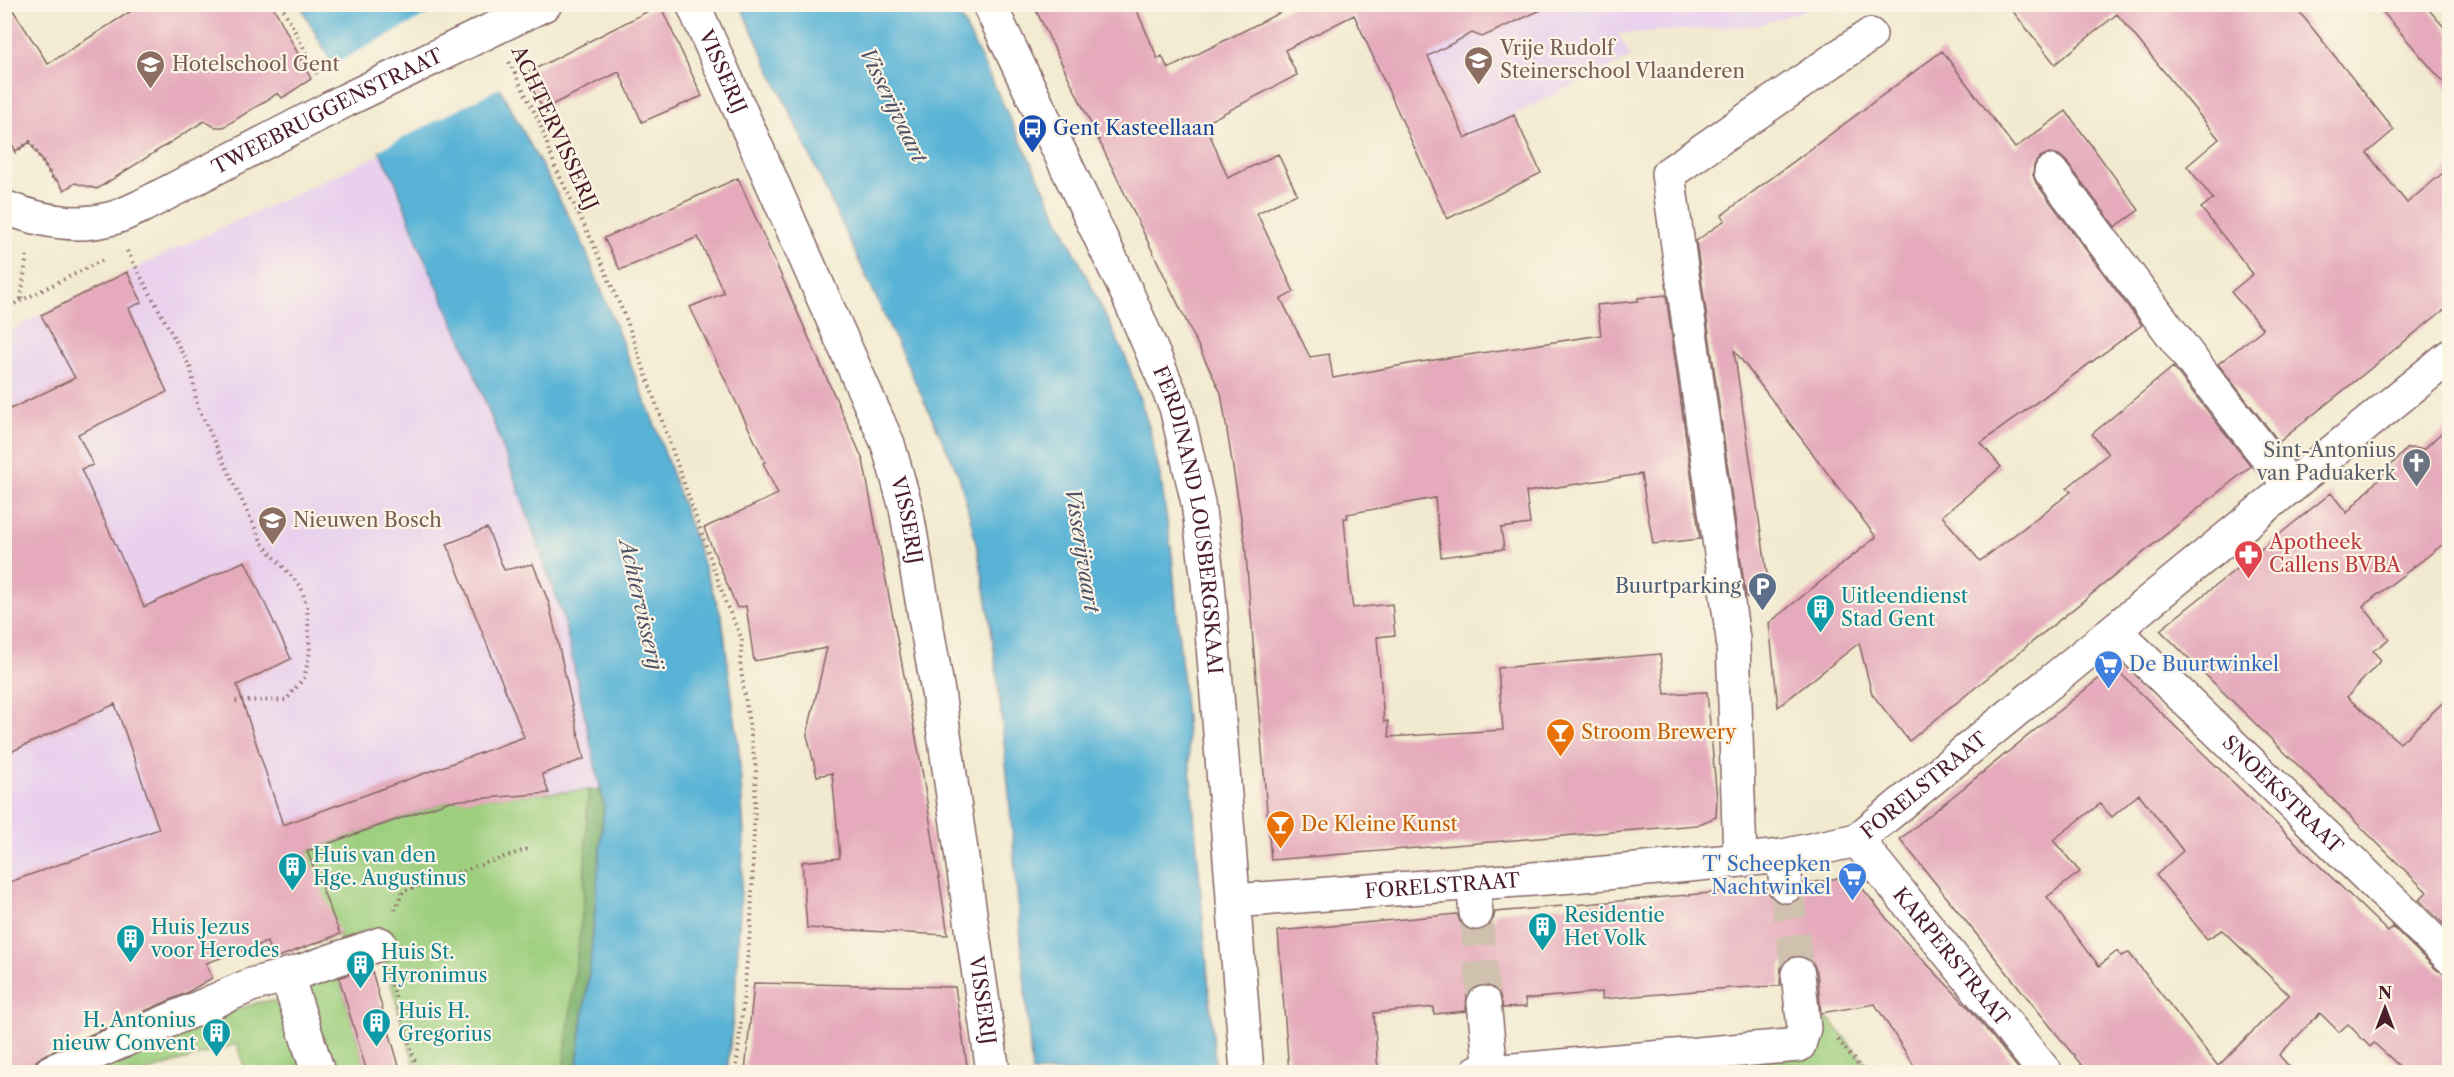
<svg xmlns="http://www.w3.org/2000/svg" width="2454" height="1077" font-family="'Libre Caslon Text',serif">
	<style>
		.built { fill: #e9d1ed }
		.green { fill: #9ecf7f; stroke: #747755; stroke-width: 1.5 }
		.forest { fill: #7eb26e; stroke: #64684c; stroke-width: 1.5 }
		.water { fill: #58b3d6; stroke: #516980; stroke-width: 1.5 }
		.pier { fill: #f2ead0 }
		.building { fill: #e5abbc; fill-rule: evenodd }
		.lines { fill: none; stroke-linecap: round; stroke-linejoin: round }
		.minor-tunnel { stroke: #d0c1af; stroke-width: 33; stroke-dasharray: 33 16; stroke-linecap: butt }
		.minor-casing { stroke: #856665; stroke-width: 36 }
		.path { stroke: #856665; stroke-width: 4; stroke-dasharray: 1.5 4.5; stroke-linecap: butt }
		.minor { stroke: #fff; stroke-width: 33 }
		.labels { text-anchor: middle; stroke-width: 4.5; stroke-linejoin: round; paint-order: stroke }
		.education-label { font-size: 20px; fill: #785e54; stroke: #fcf5e5; text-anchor: start }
		.street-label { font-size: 20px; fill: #4a1f2b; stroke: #fcf5e5 }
		.transit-label { font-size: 20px; fill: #164399; stroke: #fcf5e5; text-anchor: start }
		.worship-label { font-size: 20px; fill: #5b616d; stroke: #fcf5e5; text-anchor: end }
		.health-label { font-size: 20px; fill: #be3a42; stroke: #fcf5e5; text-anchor: start }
		.service-label { font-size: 20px; fill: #4e5e75; stroke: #fcf5e5; text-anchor: end }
		.culture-label { font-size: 20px; fill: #0d838f; stroke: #fcf5e5; text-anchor: start }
		.shop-label { font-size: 20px; fill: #366cbe; stroke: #fcf5e5; text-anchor: start }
		.food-label { font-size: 20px; fill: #c56008; stroke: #fcf5e5; text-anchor: start }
		.water-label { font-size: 21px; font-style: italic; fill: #4f5367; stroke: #fcf5e5 }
	</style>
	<rect width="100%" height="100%" fill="#fcf5e5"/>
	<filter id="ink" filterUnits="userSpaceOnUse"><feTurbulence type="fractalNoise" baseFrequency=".0167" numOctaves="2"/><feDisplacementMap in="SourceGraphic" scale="12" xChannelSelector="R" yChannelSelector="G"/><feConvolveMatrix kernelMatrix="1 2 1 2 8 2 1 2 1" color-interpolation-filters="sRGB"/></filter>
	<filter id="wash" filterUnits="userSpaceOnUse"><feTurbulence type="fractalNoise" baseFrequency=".008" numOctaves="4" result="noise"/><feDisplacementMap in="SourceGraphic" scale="24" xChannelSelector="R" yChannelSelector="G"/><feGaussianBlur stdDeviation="1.35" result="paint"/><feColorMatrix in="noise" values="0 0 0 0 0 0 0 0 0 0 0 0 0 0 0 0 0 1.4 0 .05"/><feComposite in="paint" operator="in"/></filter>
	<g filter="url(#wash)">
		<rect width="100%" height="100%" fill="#f2ead0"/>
		<path class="built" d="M1369,4l451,1 -61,20 -141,9 13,23 -211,103 -67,-143 18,-7z
			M381,154l14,26 24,66 44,97 51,134 49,139 37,174 -147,10 -448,156 -1,-621 37,-20 120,-59z"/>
		<path class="green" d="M588,790l-4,110 -19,172h-149l-36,-128 -37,2 -4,-11 -26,9 -35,-83 175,-61z
			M335,964l32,108h-21l-4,-9 -9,4 -30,-92z
			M273,1001l7,7 24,64h-58l-9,-28 -92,28h-62l110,-47 67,-23z
			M1812,1020h18l42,52h-219l139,-16z"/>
		<path class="forest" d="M588,790h12l4,15 -14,160 -14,107h-13l21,-172z"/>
		<path class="water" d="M300,5h155l126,234 75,189 66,190 17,132 5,86 -9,165 -8,71h-151l14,-107 14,-160 -41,-189 -49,-139 -51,-134 -44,-97 -24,-66z
			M740,5h215l171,353 23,69 12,53 11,75 44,517h-184c-8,-92 -15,-184 -23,-277 -10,-108 -19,-215 -50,-319z"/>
		<path class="pier" d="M459,4l44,82 -127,66 -46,-86 116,-61z"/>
		<g id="blocks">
			<path class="building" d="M4,4h5l39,60 94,-60h130l39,75 -29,19 -4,-5 -54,34h-9l-11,-6 -107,68 -22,-6 -11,7 -8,-11 -2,1 -24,-38 -14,9 -12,-19z
				M1033,4h101l24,55 4,-3 6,13 129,-65h257l-72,33 -10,-4 -44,23 37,82 49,-23 27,58 -94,46 -93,-204 -69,35 12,25 -92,48 23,55 50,-24 19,40 -40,19 37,79 -13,7 29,58 19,-3 4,24 81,-15 187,-28 -4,-30 41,-4v-3l28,-3 34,244 -47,5 -12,-70 -115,18 4,32 -29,4 3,21 -63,8 -6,-59 -88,16 1,4h-4l6,71 3,19 39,-4 3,31 -18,2 7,85 4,-1 1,16 114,-7 -5,-62 162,-14 5,40 42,-2 10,107 -1,18 -19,8 -426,35 -26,-317 -24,-150z
				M2007,4h286l101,126 -27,23 40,50 43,-36v138l-171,137 -61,-78 45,-35 -32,-37 22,-18 -52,-66 12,-9 -26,-33 32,-27 -102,-125 -62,50z
				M2376,4h48l26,30v56z
				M660,5l42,91 -60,26 -23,-50 -76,37 -18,-35z
				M1942,51l73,97 51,-37 73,99 -24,17 -49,-66 -7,-6 -10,-2 -9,4 -6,8 -1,10 3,8 106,142 -161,118 20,24 -59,49 38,45 91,-69 -4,-4 41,-34 -16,-20 81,-67 78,99 -342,275 -37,-47 -13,-51 -81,64 -9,-84 107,-86 -142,-187 36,244 -24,3 -50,-356 29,-21 -3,-5z
				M738,178l125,282 58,304 27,171 -141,-7 -5,-66 38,-4 -8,-85 -15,3 -10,-41 20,-87 -73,13 -8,-55 -9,2 -33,-80 74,-34 -15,-31 2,-1 -75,-155 34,-14 -26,-56 -78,33 -16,-32z
				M127,272l15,30 -13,6 38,84 -89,42 15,31 -12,4 63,138 101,-46 46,98 -54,26 46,140 241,-88 -77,-193 40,-16 17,42 29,-6 16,39 35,156 -42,15 7,19 -99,8 -143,50 33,83 -67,25 -6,-17 -61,21 6,15 -26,15 -142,62 -8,6 -3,11h-29v-188l155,-55 -44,-125 -111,51v-343l71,-34 -34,-63z
				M2450,425v114l-87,67 26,33 -16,12 8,9 -34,37 53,46 50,-47v234l-31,-30 8,-8 -267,-262 171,-137 16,20 60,-65 17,1z
				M2107,672h12l269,260 5,-5 44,43 13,5v97h-44l-32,-29 -4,4 -22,-23 -9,8 -19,-19 -41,42 15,17h-207l-187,-233zM2139,794l44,57 -27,24 51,64 15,-9 67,65 -71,71 -89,-113 -8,3 -4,-5 -18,15 -52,-69 33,-25 -27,-32 47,-36 12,13z
				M1844,877l11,2 49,61 65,68 52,64h-103l-43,-68 -54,9 -4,-41 -4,-9 -7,-6 -9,-2 -10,4 -6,7 -1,20 -50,2 -128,11v-7l-77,7 1,8 -23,1 -4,-16 -8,-6 -9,-2 -8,4 -7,7 -1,16 -32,3v-7l-60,6 4,59h-89l-11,-141 179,-17 4,10 8,6 8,2 10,-4 6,-8 2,-8 272,-24 3,8 8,7 10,2 9,-4 6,-7 2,-10z
				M371,967l13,48 17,57h-34l-28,-94z
				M754,983l201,4 13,85h-223z"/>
		</g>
	</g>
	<g filter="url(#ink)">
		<use href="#blocks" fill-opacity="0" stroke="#856665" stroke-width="1.5"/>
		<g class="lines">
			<path class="minor-tunnel" d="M1786,886l12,88
				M1476,913l8,90"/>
			<defs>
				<g id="minor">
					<path id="s1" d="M693,4l195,440 18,64 32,184 55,380"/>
					<path id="s2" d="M989,4l138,289 49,114 22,96 10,79 39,490"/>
					<path d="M2051,172l142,190 98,125"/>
					<path id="s3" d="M4,207c33,13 71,21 105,12 11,-2 21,-8 31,-12l206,-107 199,-96"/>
					<path id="s4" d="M2115,631l335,326"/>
					<path id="s5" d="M1857,840l188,232"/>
					<path d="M1783,856l3,30"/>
					<path d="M1740,860l-7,-221 -65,-465 202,-139"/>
					<path d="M1473,883l3,30"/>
					<path id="s6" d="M1233,901l340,-25 210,-20 74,-16 593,-484"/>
					<path d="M287,976l31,96"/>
					<path d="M51,1072l200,-87 51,-14 78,-27"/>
					<path d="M1477,1072l14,-1 -7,-68"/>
					<path d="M1491,1072l308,-27 5,-17 -6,-54"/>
				</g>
			</defs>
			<use href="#minor" class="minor-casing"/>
			<path class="path" d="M281,4l36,70
				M509,62l30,59 17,48 35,70 36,82 100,285 15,33 -2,24 16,107 -5,152 -15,150
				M4,159l26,-17 25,40
				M127,251l64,118 6,36 65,138 39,44 6,21 3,44 -6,26 -18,22 -52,1
				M21,299l6,-46
				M4,309l99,-49
				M395,910l8,-19 128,-43
				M390,979l28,93
				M1838,1040l26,32"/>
			<use href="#minor" class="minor"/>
		</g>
	</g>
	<defs>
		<symbol id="school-pin" viewBox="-11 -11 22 30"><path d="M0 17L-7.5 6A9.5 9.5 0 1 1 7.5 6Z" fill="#8d6e63" stroke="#fcf5e5"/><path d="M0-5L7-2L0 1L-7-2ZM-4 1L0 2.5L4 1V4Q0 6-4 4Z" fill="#fff"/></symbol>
		<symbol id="bus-pin" viewBox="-11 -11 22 30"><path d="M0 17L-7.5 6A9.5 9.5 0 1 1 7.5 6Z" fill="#1a4fb4" stroke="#fcf5e5"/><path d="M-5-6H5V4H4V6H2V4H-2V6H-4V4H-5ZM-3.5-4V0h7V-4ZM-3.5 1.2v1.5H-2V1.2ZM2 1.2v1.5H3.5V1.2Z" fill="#fff"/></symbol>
		<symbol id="church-pin" viewBox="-11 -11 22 30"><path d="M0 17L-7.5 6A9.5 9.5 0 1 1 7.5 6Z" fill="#6b7280" stroke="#fcf5e5"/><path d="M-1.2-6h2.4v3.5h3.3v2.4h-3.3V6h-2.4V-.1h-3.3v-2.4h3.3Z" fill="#fff"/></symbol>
		<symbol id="pharmacy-pin" viewBox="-11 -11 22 30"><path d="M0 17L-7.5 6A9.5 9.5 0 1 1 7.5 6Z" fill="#e0444e" stroke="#fcf5e5"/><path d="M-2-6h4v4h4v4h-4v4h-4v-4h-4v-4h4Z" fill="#fff"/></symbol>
		<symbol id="parking-pin" viewBox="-11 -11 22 30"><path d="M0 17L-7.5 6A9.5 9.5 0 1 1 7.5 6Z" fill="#5c6f8a" stroke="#fcf5e5"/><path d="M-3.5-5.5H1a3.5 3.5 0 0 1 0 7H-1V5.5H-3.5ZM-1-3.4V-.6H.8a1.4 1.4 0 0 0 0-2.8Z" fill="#fff"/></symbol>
		<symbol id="building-pin" viewBox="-11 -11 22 30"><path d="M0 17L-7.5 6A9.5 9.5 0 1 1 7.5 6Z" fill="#0f9aa8" stroke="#fcf5e5"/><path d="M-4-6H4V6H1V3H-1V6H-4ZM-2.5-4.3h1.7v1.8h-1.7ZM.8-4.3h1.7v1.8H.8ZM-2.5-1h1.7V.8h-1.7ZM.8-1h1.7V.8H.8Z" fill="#fff"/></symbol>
		<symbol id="supermarket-pin" viewBox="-11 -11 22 30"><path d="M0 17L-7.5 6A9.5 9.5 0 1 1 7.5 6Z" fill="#3f7fe0" stroke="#fcf5e5"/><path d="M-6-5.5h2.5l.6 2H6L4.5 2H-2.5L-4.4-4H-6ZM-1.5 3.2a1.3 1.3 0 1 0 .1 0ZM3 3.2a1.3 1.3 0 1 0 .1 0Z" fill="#fff"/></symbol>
		<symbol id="bar-pin" viewBox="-11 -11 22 30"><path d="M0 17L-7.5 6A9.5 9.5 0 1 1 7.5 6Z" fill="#e8710a" stroke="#fcf5e5"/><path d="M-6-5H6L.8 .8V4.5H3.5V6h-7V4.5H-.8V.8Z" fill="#fff"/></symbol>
	</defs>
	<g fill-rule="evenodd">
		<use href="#school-pin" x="1462" y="44" width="33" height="45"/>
		<use href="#school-pin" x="134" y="48" width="33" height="45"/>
		<use href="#bus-pin" x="1016" y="112" width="33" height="45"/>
		<use href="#church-pin" x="2400" y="446" width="33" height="45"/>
		<use href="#school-pin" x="256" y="504" width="33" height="45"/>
		<use href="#pharmacy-pin" x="2232" y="538" width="33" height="45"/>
		<use href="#parking-pin" x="1746" y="570" width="33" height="45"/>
		<use href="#building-pin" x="1804" y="592" width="33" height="45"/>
		<use href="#supermarket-pin" x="2092" y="648" width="33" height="45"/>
		<use href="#bar-pin" x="1544" y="716" width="33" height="45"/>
		<use href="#bar-pin" x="1264" y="808" width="33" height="45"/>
		<use href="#building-pin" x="276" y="850" width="33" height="45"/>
		<use href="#supermarket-pin" x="1836" y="860" width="33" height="45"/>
		<use href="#building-pin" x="1526" y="910" width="33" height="45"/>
		<use href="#building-pin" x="114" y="922" width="33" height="45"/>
		<use href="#building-pin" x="344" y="948" width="33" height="45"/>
		<use href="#building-pin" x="360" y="1006" width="33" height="45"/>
		<use href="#building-pin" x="200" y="1016" width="33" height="45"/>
	</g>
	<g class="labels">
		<g class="education-label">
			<text x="1500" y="55">Vrije Rudolf<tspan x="1500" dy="23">Steinerschool Vlaanderen</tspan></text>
			<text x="172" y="71">Hotelschool Gent</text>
			<text x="293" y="527">Nieuwen Bosch</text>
		</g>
		<g class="street-label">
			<text dy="7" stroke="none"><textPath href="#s1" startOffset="74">VISSERIJ</textPath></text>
			<text dy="7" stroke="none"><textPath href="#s3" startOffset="351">TWEEBRUGGENSTRAAT</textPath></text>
			<text transform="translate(555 128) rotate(65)" y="7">ACHTERVISSERIJ</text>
			<text dy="7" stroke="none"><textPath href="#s1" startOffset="560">VISSERIJ</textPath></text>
			<text dy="7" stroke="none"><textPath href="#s2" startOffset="558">FERDINAND LOUSBERGSKAAI</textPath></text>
			<text dy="7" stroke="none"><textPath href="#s6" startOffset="714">FORELSTRAAT</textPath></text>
			<text dy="7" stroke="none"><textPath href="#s4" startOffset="234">SNOEKSTRAAT</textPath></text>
			<text dy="7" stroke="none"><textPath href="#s6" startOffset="210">FORELSTRAAT</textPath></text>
			<text dy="7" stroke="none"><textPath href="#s5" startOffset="150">KARPERSTRAAT</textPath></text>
			<text dy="7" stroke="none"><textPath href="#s1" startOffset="1046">VISSERIJ</textPath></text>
		</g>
		<g class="transit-label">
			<text x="1053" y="135">Gent Kasteellaan</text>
		</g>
		<g class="worship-label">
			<text x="2396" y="457">Sint-Antonius<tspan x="2396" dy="23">van Paduakerk</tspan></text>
		</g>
		<g class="health-label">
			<text x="2269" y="549">Apotheek<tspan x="2269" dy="23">Callens BVBA</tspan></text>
		</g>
		<g class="service-label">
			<text x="1741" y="593">Buurtparking</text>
		</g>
		<g class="culture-label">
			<text x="1841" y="603">Uitleendienst<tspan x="1841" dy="23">Stad Gent</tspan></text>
			<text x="313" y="862">Huis van den<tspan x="313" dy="23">Hge. Augustinus</tspan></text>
			<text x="1564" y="922">Residentie<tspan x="1564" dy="23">Het Volk</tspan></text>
			<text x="151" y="934">Huis Jezus<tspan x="151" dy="23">voor Herodes</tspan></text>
			<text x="381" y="959">Huis St.<tspan x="381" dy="23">Hyronimus</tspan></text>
			<text x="398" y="1018">Huis H.<tspan x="398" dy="23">Gregorius</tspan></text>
			<text x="196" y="1027" text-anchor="end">H. Antonius<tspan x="196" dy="23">nieuw Convent</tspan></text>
		</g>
		<g class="shop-label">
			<text x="2129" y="671">De Buurtwinkel</text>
			<text x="1831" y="871" text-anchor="end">T' Scheepken<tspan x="1831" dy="23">Nachtwinkel</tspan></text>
		</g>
		<g class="food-label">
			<text x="1581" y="739">Stroom Brewery</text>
			<text x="1301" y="831">De Kleine Kunst</text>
		</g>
		<g class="water-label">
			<text transform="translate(893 105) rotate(64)" y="7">Visserijvaart</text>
			<text transform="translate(1082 550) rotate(81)" y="7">Visserijvaart</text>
			<text transform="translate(641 605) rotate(77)" y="7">Achtervisserij</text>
		</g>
	</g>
	<rect width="2454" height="1077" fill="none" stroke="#fcf5e5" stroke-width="24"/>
	<g transform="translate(2385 1008)" stroke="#fcf5e5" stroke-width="4.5" paint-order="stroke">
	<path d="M0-4.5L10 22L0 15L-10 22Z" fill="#4a1f2b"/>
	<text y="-9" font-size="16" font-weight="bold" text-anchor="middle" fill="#4a1f2b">N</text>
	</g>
</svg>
